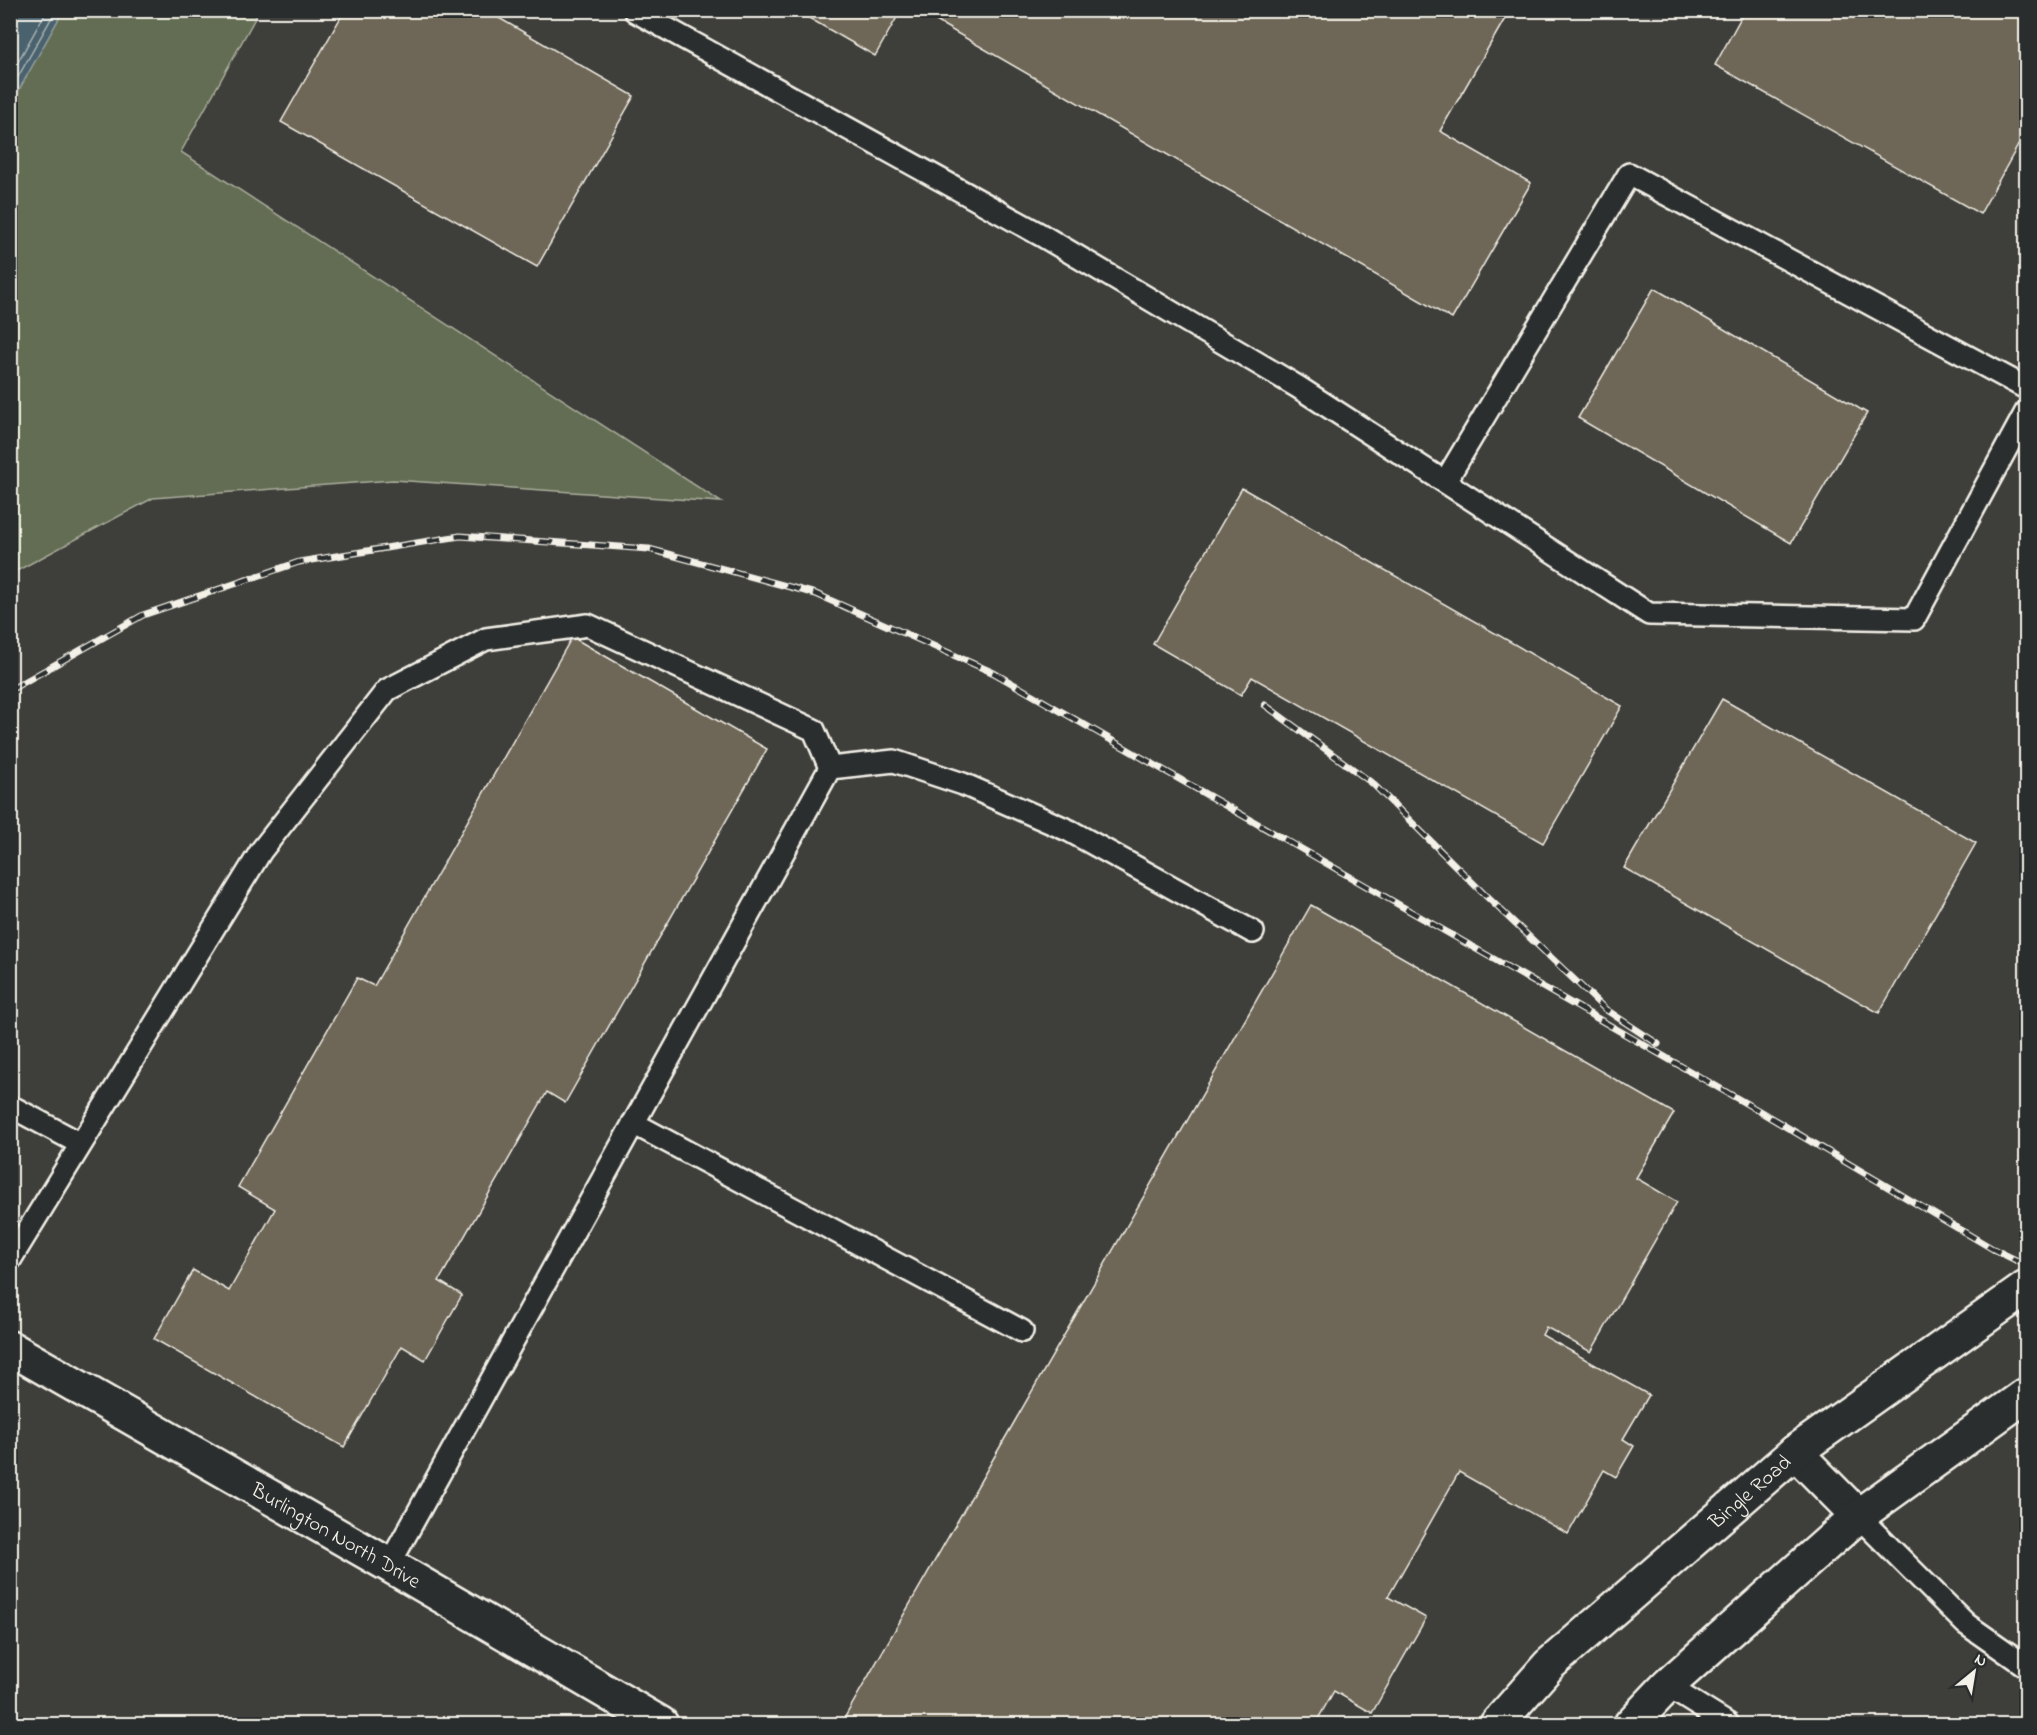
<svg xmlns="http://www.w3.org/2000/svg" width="2037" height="1735" font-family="'Indie Flower',sans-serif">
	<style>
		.green { fill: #636d53; stroke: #acaf9e; stroke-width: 1.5 }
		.water { fill: #4a626e; stroke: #8e9b9f; stroke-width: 1.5 }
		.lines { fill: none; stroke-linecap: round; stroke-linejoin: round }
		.shore { stroke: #b0b8b7; stroke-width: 1.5 }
		.building { fill: #6e6656; stroke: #f4f1e8; stroke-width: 1.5 }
		.lane-casing { stroke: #f4f1e8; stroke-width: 26 }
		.street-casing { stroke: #f4f1e8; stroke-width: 38 }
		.primary-casing { stroke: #f4f1e8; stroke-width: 38 }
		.lane { stroke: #2a2d2e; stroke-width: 21 }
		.street { stroke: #2a2d2e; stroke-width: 33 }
		.primary { stroke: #2a2d2e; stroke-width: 33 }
		.rail-casing { stroke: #f4f1e8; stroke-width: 7 }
		.rail { stroke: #2a2d2e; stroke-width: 4.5; stroke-dasharray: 14; stroke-linecap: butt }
		.labels { text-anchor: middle; stroke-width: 5; stroke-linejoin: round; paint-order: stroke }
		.street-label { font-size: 21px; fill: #f4f1e8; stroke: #2a2d2e }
	</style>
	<rect width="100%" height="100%" fill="#3e3e3a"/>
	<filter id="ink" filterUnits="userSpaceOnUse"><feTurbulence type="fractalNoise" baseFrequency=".0167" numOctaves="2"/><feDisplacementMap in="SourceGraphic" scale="12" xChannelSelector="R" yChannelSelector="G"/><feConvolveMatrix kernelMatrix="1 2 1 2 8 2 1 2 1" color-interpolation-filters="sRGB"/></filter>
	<g filter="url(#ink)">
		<path class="green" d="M63,11h196l-78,141 540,350 -328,-22 -240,18 -142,76v-470z"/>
		<path class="water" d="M11,10l52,1 -52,93 -1,-93z"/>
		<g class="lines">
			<path class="shore" d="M10,76l37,-66
				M10,91l46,-81"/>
		</g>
		<path class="building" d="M345,10h140l149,86 -97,171 -256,-145z
			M795,10h106l-26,46z
			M917,10h593l-70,121 91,52 -79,136z
			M1745,10h274l7,5v116l-46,83 -265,-149z
			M1654,288l213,125 -76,130 -213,-125z
			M1242,488l380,218 -79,137 -291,-166 -11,18 -88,-51z
			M572,637l195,112 -202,354 -18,-11 -108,189 23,14 -37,65 -23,-14 -58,101 -190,-108 39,-69 36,21 46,-82 -37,-22 119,-209 17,8z
			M1722,699l254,144 -97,170 -255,-145z
			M1311,905l363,208 -38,65 41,24 -86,150 -45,-25 -4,8 107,60 -26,44 11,7 -18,31 -12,-7 -36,64 -109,-62 -71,125 38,21 -54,95 -38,-22 -19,33h-474z"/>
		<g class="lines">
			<defs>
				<path id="lane" d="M635,11l406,224 257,152 351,227 265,5 112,-207
					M1445,482l184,-308 397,214
					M830,768l64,-7 69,23 107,47 183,101
					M10,1106l71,38
					M633,1123l389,208
					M10,1260l251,-409 126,-161 99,-51 102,-14 226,105 16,38 -441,797
					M1858,1516l108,108 60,42
					M1667,1686l61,38"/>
				<g id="street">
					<path id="s1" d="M10,1348l379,217 272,159"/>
				</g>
				<g id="primary">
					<path d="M1795,1452l63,64"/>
					<path id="s2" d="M1497,1724l52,-59 246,-213 231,-164"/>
					<path d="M1631,1724l36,-38 191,-170 168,-121"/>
				</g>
			</defs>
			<use href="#lane" class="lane-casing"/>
			<use href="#street" class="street-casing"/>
			<use href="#primary" class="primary-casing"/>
			<use href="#lane" class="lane"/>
			<use href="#street" class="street"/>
			<use href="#primary" class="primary"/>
			<defs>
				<path id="rail" d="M10,690l133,-75 156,-53 161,-26 189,13 167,45 178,79 767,439 232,137 33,16
					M1265,705l107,78 113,112 120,114 53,35"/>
			</defs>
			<use href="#rail" class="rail-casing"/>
			<use href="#rail" class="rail"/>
		</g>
	</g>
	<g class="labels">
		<g class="street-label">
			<text dy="7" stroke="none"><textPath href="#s2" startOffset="344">Bingle Road</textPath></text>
			<text dy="7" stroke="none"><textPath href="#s1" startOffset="376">Burlington North Drive</textPath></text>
		</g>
	</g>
	<rect width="2037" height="1735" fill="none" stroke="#2a2d2e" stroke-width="36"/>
	<rect x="18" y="18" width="2001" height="1699" fill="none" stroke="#f4f1e8" stroke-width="2" filter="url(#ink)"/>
	<g transform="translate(1974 1672) rotate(30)" stroke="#2a2d2e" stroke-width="4.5" paint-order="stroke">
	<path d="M0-4.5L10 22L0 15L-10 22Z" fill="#f4f1e8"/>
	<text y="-9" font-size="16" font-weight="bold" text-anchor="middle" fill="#f4f1e8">N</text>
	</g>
</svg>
